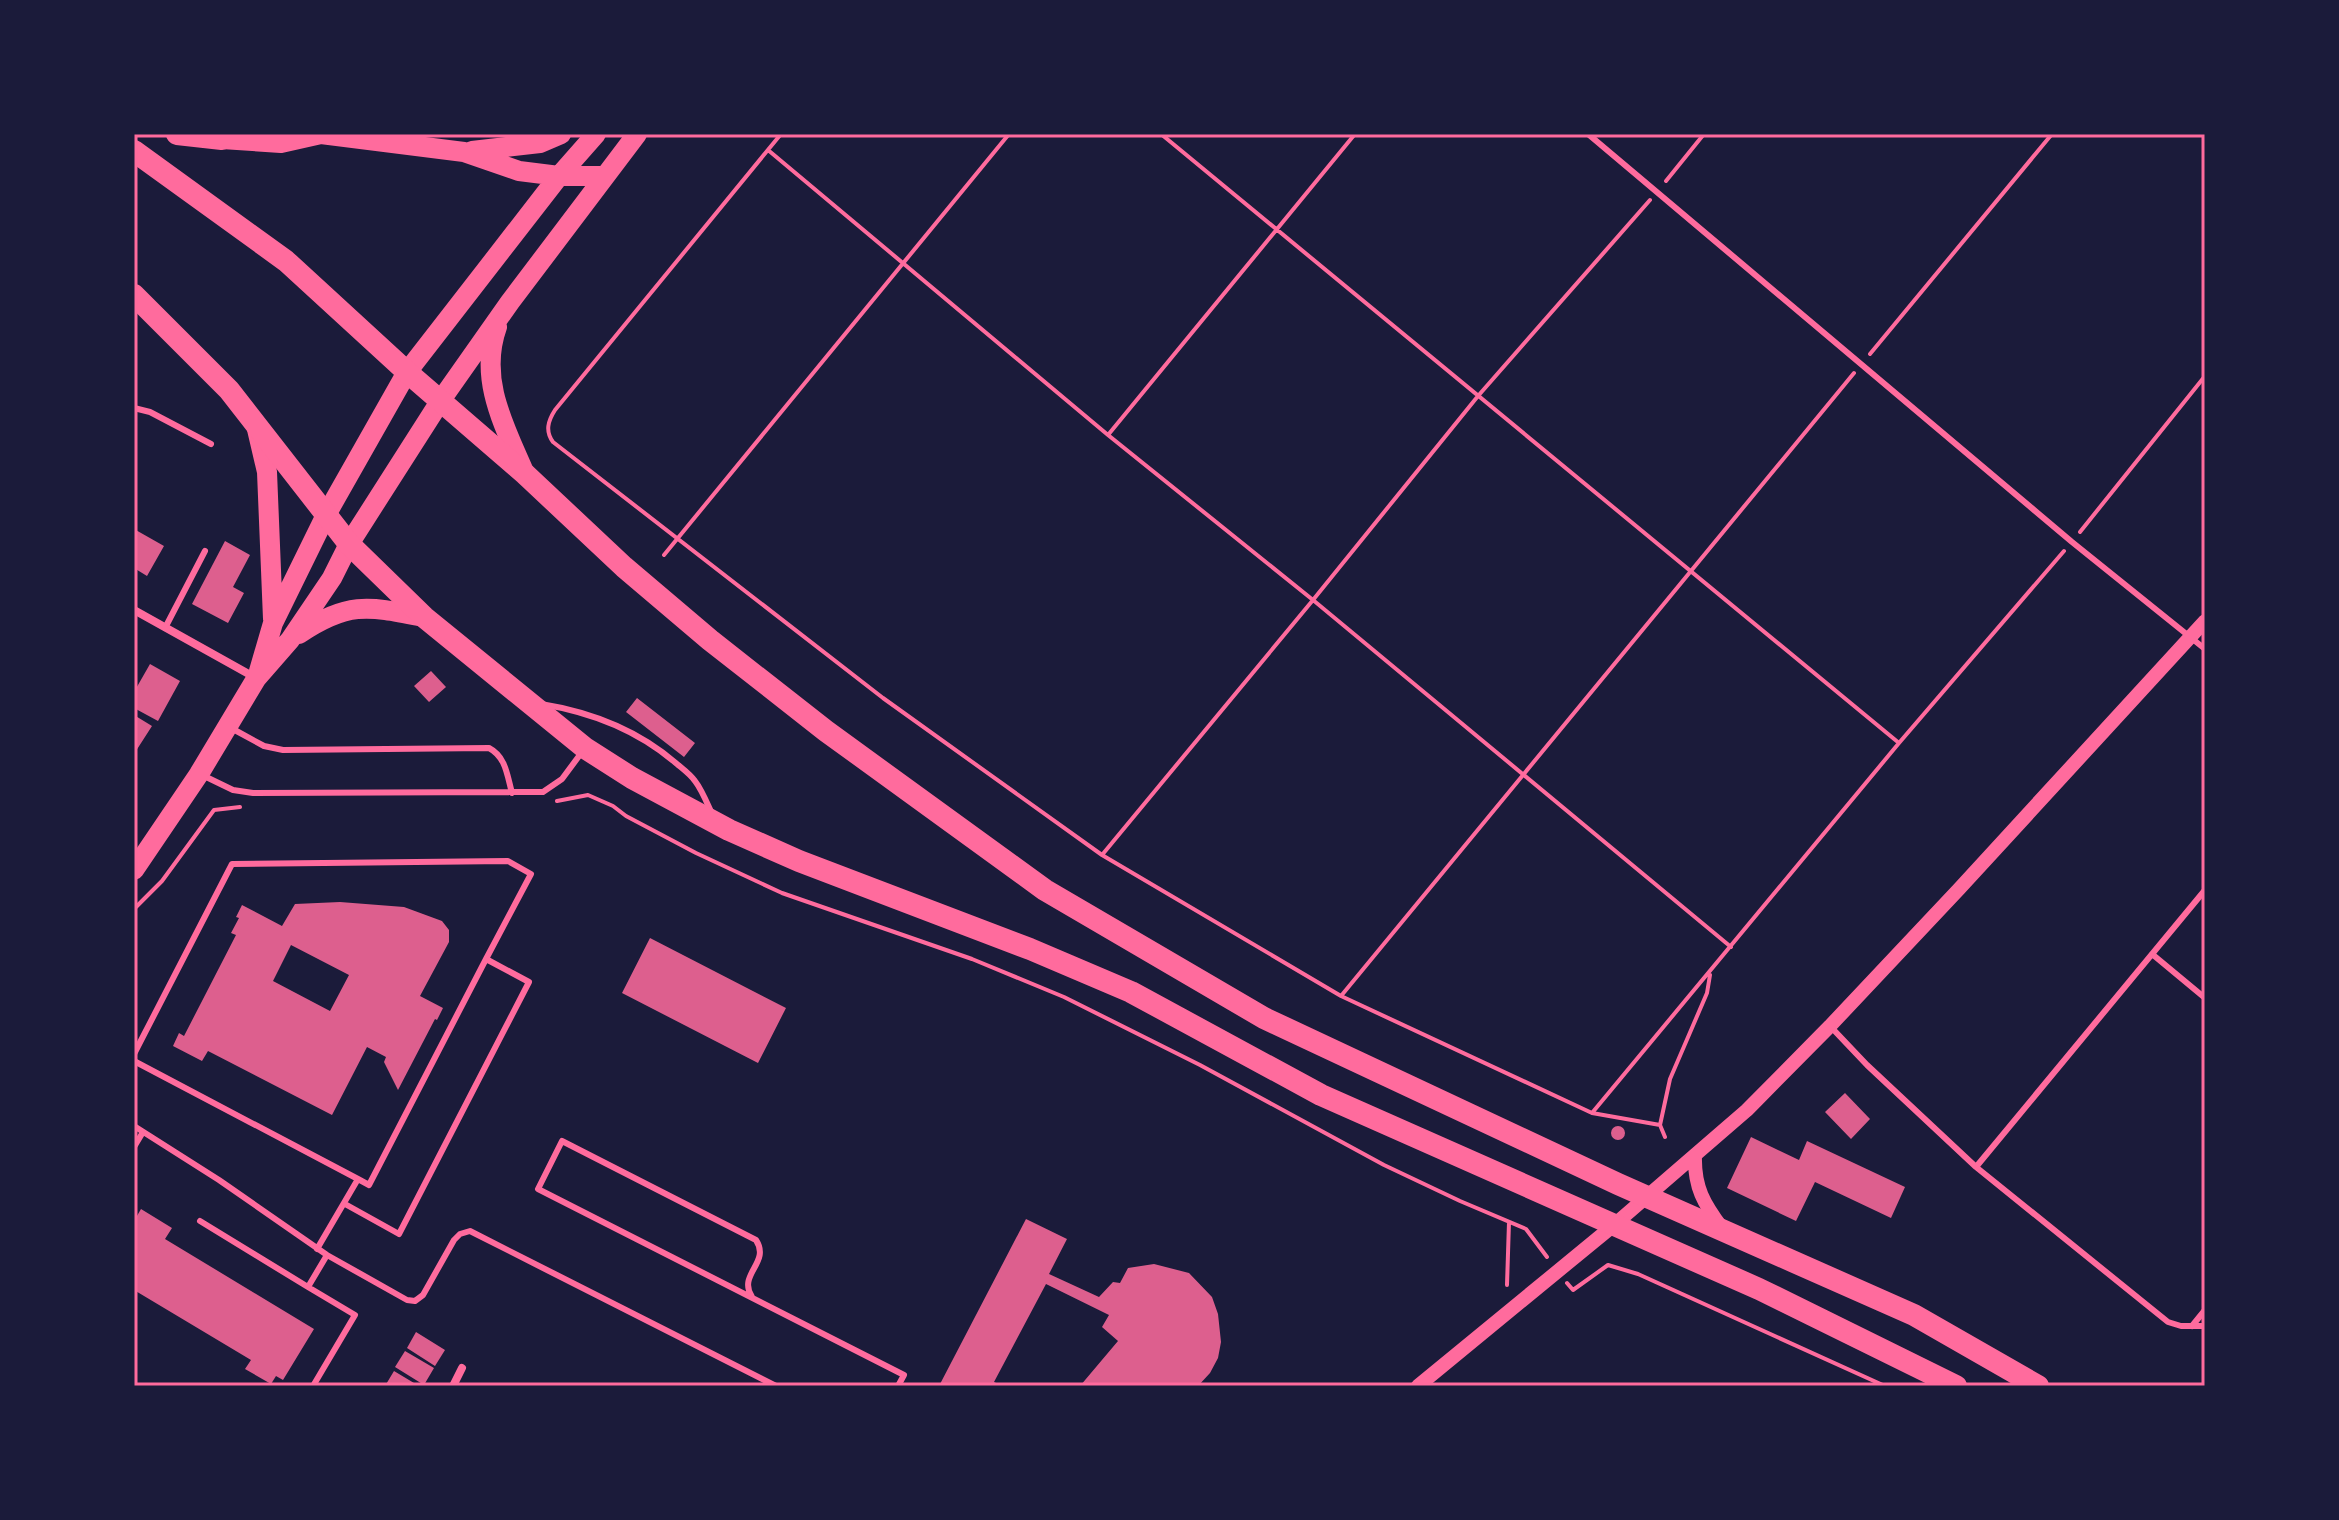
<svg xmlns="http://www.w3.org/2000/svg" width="2339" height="1520" font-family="Manrope,sans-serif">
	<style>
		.building { fill: #dd5f8e; fill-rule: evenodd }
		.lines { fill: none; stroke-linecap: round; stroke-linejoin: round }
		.path { stroke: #ff6b9d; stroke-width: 4 }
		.service { stroke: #ff6b9d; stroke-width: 6 }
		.minor { stroke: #ff6b9d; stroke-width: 8 }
		.tertiary { stroke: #ff6b9d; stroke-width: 14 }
		.primary { stroke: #ff6b9d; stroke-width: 20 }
		.trunk { stroke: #ff6b9d; stroke-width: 22 }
		.neatline { fill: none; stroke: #ff6b9d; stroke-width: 3 }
	</style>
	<rect width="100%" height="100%" fill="#1b1b3a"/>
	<path class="building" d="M134,529l30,17 -17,30 -13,-8z
		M225,541l25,14 -17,32 11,6 -16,30 -36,-19z
		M150,664l30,17 -22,40 -24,-13v-16z
		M431,671l15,16 -17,15 -15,-16z
		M637,698l58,45 -11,14 -58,-45z
		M134,715l18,11 -18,28z
		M340,902l64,5 38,14 7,9v12l-29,54 23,12 -6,12 -2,-1 -37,71 -14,-28 2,-5 -19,-10 -35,68 -124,-64 -6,10 -29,-15 6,-13 5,3 52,-101 -5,-2 8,-15 -3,-1 6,-12 40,21 13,-22zM291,945l58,30 -19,36 -57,-30z
		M650,938l136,70 -28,55 -136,-70z
		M1845,1093l25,26 -19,20 -26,-27z
		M1611 1133a7 7 0 1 1 14 0a7 7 0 1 1-14 0Z
		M1751,1137l48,23 8,-19 98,46 -14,31 -76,-36 -19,39 -69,-33z
		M141,1209l31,19 -7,11 149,90 -31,51 -7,-4 -5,8 -26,-15 6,-9 -117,-70v-69z
		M1026,1219l41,20 -18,35 50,23 14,-15 7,1 8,-15 26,-4 35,9 23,24 6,17 3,28 -3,16 -8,15 -12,13h-118l38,-45 -16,-14 7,-12 -63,-31 -52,98 8,4h-63z
		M416,1332l29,18 -10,16 -28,-18z
		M405,1351l29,17 -10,17 -29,-18z
		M394,1371l25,15h-34z"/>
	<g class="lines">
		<path class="path" d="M781,134l-226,276c-7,11 -10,21 -2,32l330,256 219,157 239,141 251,117 68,12
			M1161,134l738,609
			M768,150l340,285 205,165 418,347
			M1666,181l38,-47
			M1870,354l182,-220
			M1108,435l247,-301
			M2080,532l125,-156
			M664,555l345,-421
			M557,801l31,-6 25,11 13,10 70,37 86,40 190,66 92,38 136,68 184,100 76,36 66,28 21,28
			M1102,855l211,-255 165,-204 172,-196
			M134,909l28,-28 52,-71 26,-3
			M1341,996l513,-623
			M1592,1113l307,-370 165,-192
			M1665,1137l-5,-12 10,-46 37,-86 3,-18
			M1567,1283l6,7 35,-25 30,9 247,112
			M1507,1285l2,-63"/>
		<path class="service" d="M1588,134l484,408 133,107
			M134,408l16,4 61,32
			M165,628l40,-77
			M541,704c50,8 97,26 136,60 6,5 13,10 18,17 7,9 12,22 17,33
			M231,728l33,18 19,4 206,-2c17,9 18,27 23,45
			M202,775l31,15 20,3 290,-1 19,-13 20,-27
			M2152,954l53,44
			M1830,1026l37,39 109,102 192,155 13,4h24
			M134,1054l98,-190 276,-3 23,13 -45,85 43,23 -130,252 -54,-30
			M134,1061l224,118 -41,70
			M134,1126l85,54 108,75 80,45 8,1 8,-6 31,-55 6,-6 10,-3 306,155
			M134,1147l9,-15
			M1976,1167l229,-277
			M358,1179l11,6 117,-226
			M200,1221l108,66 19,-32
			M308,1287l47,28 -42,71
			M752,1297c-15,-23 19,-34 4,-57l-194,-99 -24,48 366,186 -6,11
			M2192,1326l13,-16"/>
		<path class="minor" d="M134,610l122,68
			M453,1386l9,-18"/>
		<path class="tertiary" d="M1695,1156c-1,31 9,48 27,72
			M1418,1386l196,-161 133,-115 83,-84 129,-137 246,-268"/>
		<path class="primary" d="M222,139l59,4 40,-9 143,18 55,19 40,5h45
			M472,151l68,-8 21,-9
			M497,327c-19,53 8,100 28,147
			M256,425l11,47 6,147
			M299,634c49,-33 69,-28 125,-17
			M259,671l14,-48 53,-108 81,-143 152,-196 37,-42
			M134,870l65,-96 57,-95 34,-39 42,-62 17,-34 92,-144 69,-98 127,-168"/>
		<path class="trunk" d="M177,134l45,5
			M134,151l152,110 121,111 118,102 99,93 86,73 116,91 219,159 219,128 354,166 296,131 124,71
			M134,295l95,95 120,154 75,73 161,131 47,30 97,52 70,31 231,88 101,43 190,103 438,194 197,97"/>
	</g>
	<rect width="2339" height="1520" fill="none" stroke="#1b1b3a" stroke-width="272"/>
	<rect x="136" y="136" width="2067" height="1248" class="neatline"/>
</svg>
